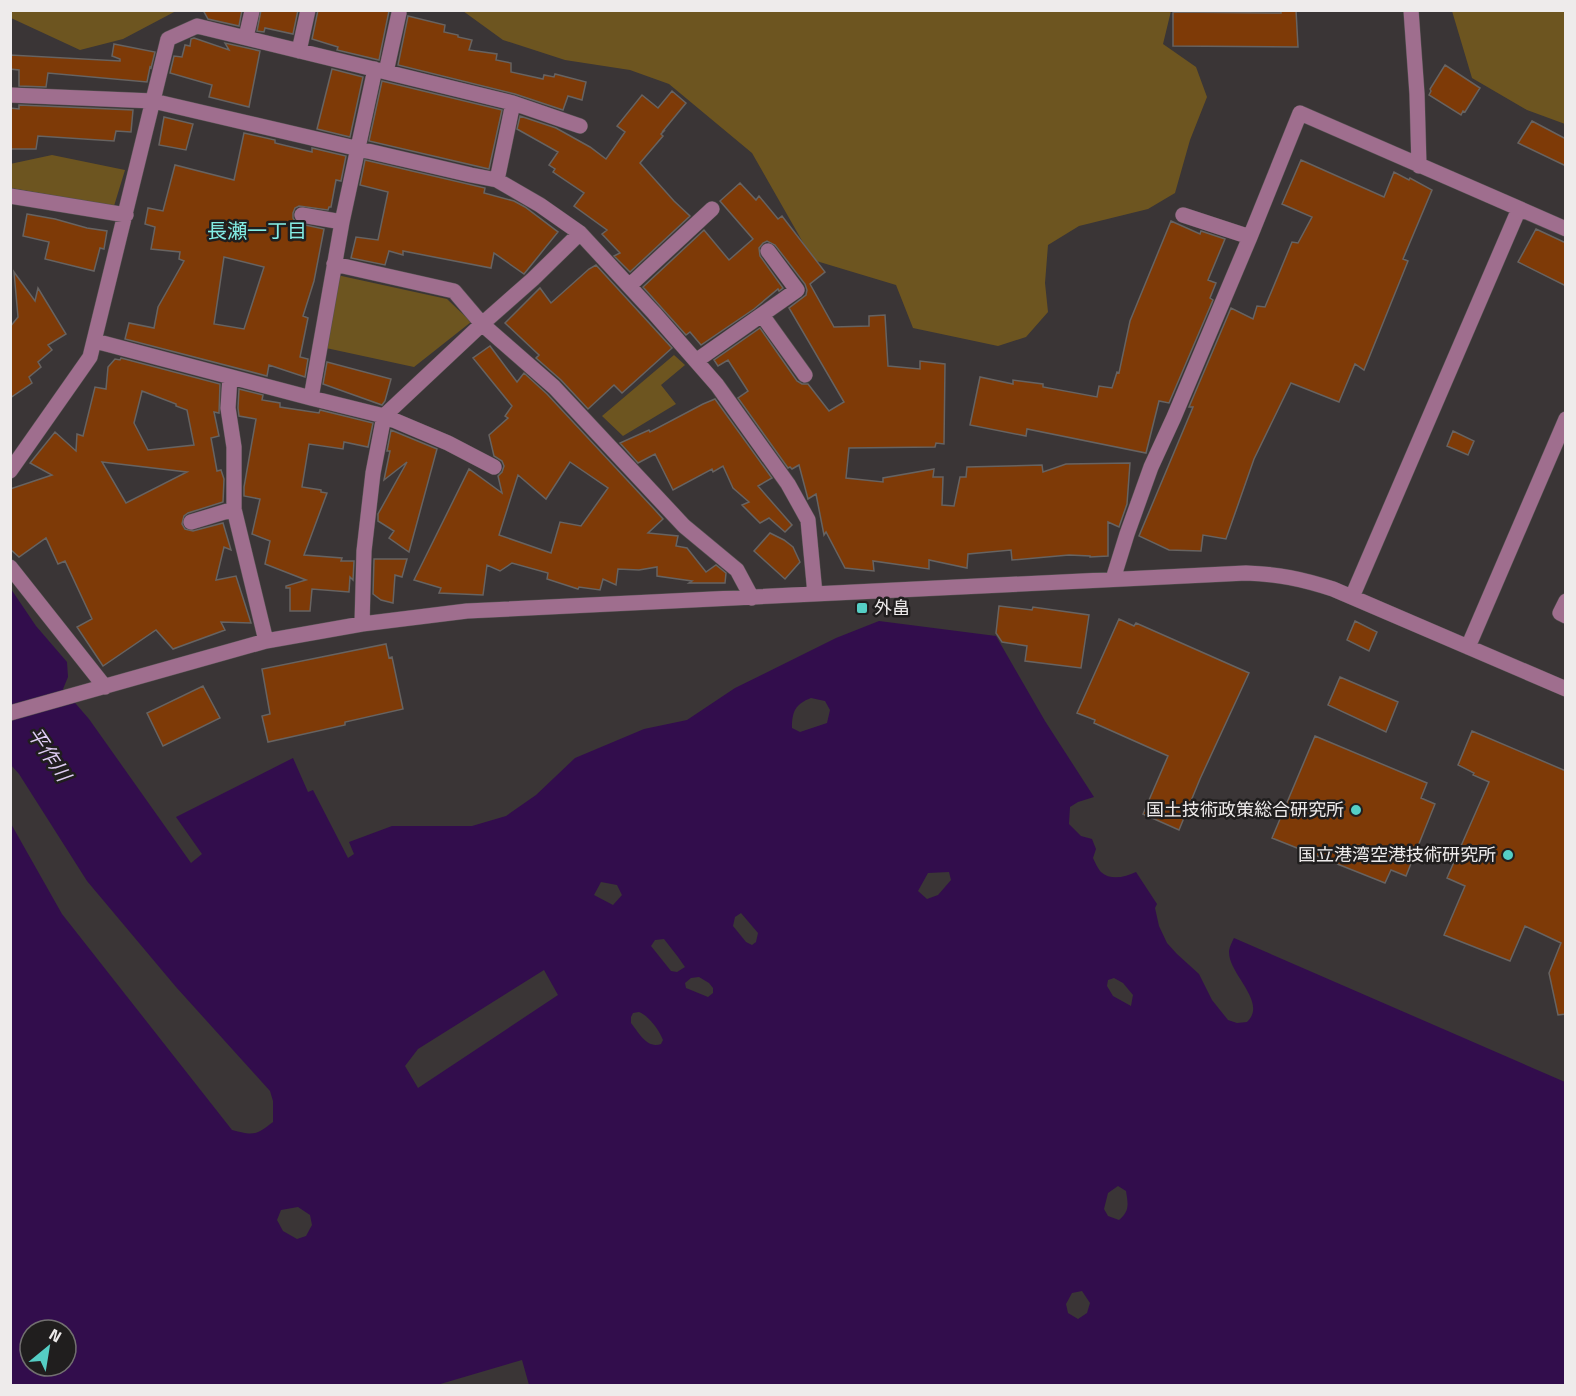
<svg xmlns="http://www.w3.org/2000/svg" width="1576" height="1396" font-family="'Titillium Web','Noto Sans JP',sans-serif">
	<style>
		.green { fill: #6d5520 }
		.water { fill: #320d4c; fill-rule: evenodd }
		.pier { fill: #3a3536 }
		.building { fill: #7e3a07; stroke: #676361; stroke-width: 1.5; fill-rule: evenodd }
		.lines { fill: none; stroke-linecap: round; stroke-linejoin: round }
		.minor-casing { stroke: #575253; stroke-width: 16 }
		.minor { stroke: #9f6e8e; stroke-width: 15 }
		.poi-dot { fill: #55cec5; stroke: #201e1e; stroke-width: 2 }
		.labels { text-anchor: middle; stroke-width: 5; stroke-linejoin: round; paint-order: stroke }
		.poi-label { font-size: 18px; fill: #eeebeb; stroke: #201e1e; text-anchor: end }
		.neighbourhood-label { font-size: 20px; fill: #83ede4; stroke: #201e1e }
		.water-label { font-size: 20px; font-style: italic; fill: #deccf3; stroke: #201e1e }
	</style>
	<rect width="100%" height="100%" fill="#3a3536"/>
	<path class="green" d="M11,10h165v1l-53,28 -43,11 -69,-32z
		M463,11h708l-8,33 33,23 11,30 -17,43 -15,53 -27,16 -69,17 -31,19 -3,38 3,29 -22,25 -28,9 -85,-18 -17,-43 -83,-25 -61,-107 -83,-69 -39,-14 -65,-10 -62,-20z
		M1452,11h113v113l-38,-14 -55,-32z
		M52,155l73,15 -11,36 -103,-18 -1,-24z
		M337,275l110,24 24,23 -57,45 -88,-19z
		M674,355l11,10 -24,20 15,19 -53,32 -21,-20z"/>
	<path class="water" d="M11,589l25,37 31,36 1,15 -5,12 26,30 102,144 11,-9 -26,-37 117,-59 15,34 5,-2 35,68 6,-4 -5,-12 43,-16h80l34,-10 30,-21 39,-37 69,-29 43,-9 48,-32 101,-50 43,-17 117,15 49,85 49,76 -16,5 -8,5 -1,17 12,12 11,3 4,10 -3,9c2,4 5,11 8,14 10,9 24,5 35,0l21,32 -2,4 4,18 8,17 10,11 22,20 13,26 16,20 9,3 10,-1c21,-20 -18,-47 -18,-70 0,-4 3,-10 5,-14l331,144v303h-1554l-1,-563 52,92 170,216c22,6 24,5 41,-8v-21l-3,-10 -94,-104 -89,-106 -68,-107 -8,-9zM811,698l14,3 5,9 -3,13 -27,9 -8,-4c0,-16 3,-24 19,-30zM949,872l2,8 -13,15 -11,4 -9,-8 10,-18zM601,882l16,3 5,10 -9,10 -19,-10zM741,913l17,20 -2,9 -4,3 -6,-3 -13,-16 2,-9zM664,939l14,18 7,10 -8,5 -6,-1 -20,-25 4,-6zM699,977l10,6 4,5v5l-5,4 -22,-9 -1,-5 6,-5zM1114,978l9,5 10,12 -2,11 -18,-10 -6,-10 1,-6zM639,1012c10,4 20,18 24,28l-2,4c-14,5 -22,-11 -30,-21v-6l2,-4zM1118,1186l8,5c2,13 4,20 -7,29l-11,-4 -4,-7 4,-16zM298,1207l12,8 2,10 -6,11 -9,3 -14,-8 -6,-11 4,-10zM1082,1291l8,12 -3,10 -9,6 -10,-6 -2,-9 6,-11zM30,1330h36v36h-36z"/>
	<path class="pier" d="M544,970l14,25 -140,93 -13,-22 13,-17z
		M522,1360l7,25h-92z"/>
	<path class="building" d="M203,10h39l-3,16 -31,-7z
		M261,10h37l-5,24 -28,-6 -1,4 -7,-1z
		M318,10l71,1 -10,49 -42,-10 1,-3 -26,-8z
		M1281,10h15l2,37 -125,-1v-34l108,1z
		M408,16l37,9 -1,7 14,3v2l14,3 -3,10 28,4 -1,6 15,3v9l32,7 1,-4 10,2 1,-3 31,8 -4,18 -14,-4 -5,14 -48,-16 -117,-29z
		M194,38l35,12 -4,-7 35,8 -11,56 -40,-10 3,-12 -42,-12 4,-17 8,1 3,-12 5,1 1,-7z
		M114,44l41,8 -4,16 -1,-1 -3,15 -99,-9 -2,14 -27,-1v-16l-9,-1v-14l110,6v-2l-8,-3z
		M1445,65l35,23 -15,24 -2,-1 -2,4 -32,-20 2,-4 -1,-2z
		M332,69l31,8 -13,60 -33,-8z
		M382,81l120,29 -13,59 -120,-28z
		M672,91l14,12 -23,28h1l-3,3 2,2 -23,27 34,38 16,15 -60,56 -16,-16 6,-3 -18,-19 5,-4 -33,-24 10,-13 -31,-21 2,-3 -6,-4 9,-13 -41,-23 3,-13 36,12 34,19 16,12 19,-27 -8,-6 25,-31 16,13z
		M19,105l114,5 -2,22 -15,-1 -2,10 -76,-5 -2,13h-26v-41l9,1z
		M164,117l29,7 -7,26 -27,-5z
		M1532,121l34,18v27l-48,-23z
		M244,133l31,7v3l37,9v-4l34,8 -5,25 -5,-1 -5,27h-2l-1,3 -29,-4 -4,2 -2,5v5l3,5 28,6 -10,52 -11,35 5,2 -8,39 8,2 -3,18 -36,-12 -2,11 -142,-37 4,-16 25,5 4,-21 26,-46 -5,-2 1,-7 -29,-3 4,-22 -10,-3 3,-16 15,3 12,-46 59,15zM224,257l40,10 -20,62 -30,-5z
		M365,160l120,28 -1,5 30,8 11,6 33,25 -34,42 -30,-21 -3,15 -88,-17v4l-14,-4 -4,14 -34,-7 5,-21 22,3 10,-48 -28,-7z
		M1301,160l83,37 10,-25 15,8 1,-2 22,12 -29,69 5,2 -44,109 -9,-6 -16,38 -48,-19 -37,76 -28,80 -23,-4 -2,16 -32,-1 -30,-14 54,-129h-4l42,-99 22,11 4,-13 8,1 27,-65 6,1 14,-26 -30,-13z
		M740,183l16,17 3,-4 19,23 4,-3 43,56 -15,12 24,43 35,-1v-10l16,-1 3,51 32,3v-8l25,3 -1,80 -8,-1 -1,4 -86,1 -3,30 37,4v-4l51,-9 -1,8h10l-1,28 12,1 6,-29h6l1,-10 75,-2 1,7 23,-8 64,-1 -3,41 -8,23 -11,-5v34l-18,1v-1l-21,-1 -57,5 -1,-10 -43,4 -1,14 -38,-8v9l-56,-8 1,10 -29,-3 -19,-36 -2,3 -8,-41 -8,5 -9,-34 -7,4 -2,-2 -2,1 -50,-70 10,-7 -20,-31 -10,6 -4,-6 46,-32 37,53 5,3h6l21,27 15,-9 -55,-94 17,-13 1,-5 -2,-6 -30,-39 -8,-4 -4,2 -4,5 1,8 23,32 -4,3 -1,-2 -24,20 -53,36 -11,-13 -4,3 -43,-48 61,-57 25,30 24,-21 -33,-38z
		M27,214l28,5 32,9 20,3 -3,18 -4,-1 -6,23 -49,-12 4,-17 -26,-6z
		M1171,221l29,13 1,-3 24,8 -17,41 8,3 -6,15 3,2 -44,103 -10,-2 -13,52 -119,-24 -1,7 -56,-11 10,-48 33,7v-4l30,4v3l54,10 2,-11 13,2 5,-16 2,1 11,-52z
		M1536,229l30,14v43l-48,-24z
		M596,265l76,83 -50,45 -8,-8 -26,24 -27,-29 -25,-22 3,-3 -34,-32 35,-35 11,15 38,-34z
		M14,272l21,29 3,-13 28,46 -18,11 4,5 -14,12 3,5 -12,10 3,6 -22,15v-71l8,-10z
		M490,346l27,36 7,-9 23,21 108,116 8,9 -15,14 30,3 -2,10 11,2 19,24 10,-7 10,8 -1,10h-36l3,-2 -35,-5v-9l-18,3 -21,-1 -2,16 -13,-6 -3,11 -21,-3 -1,2 -31,-10 1,-6 -36,-10 -12,8 -13,-6 -4,30 -44,-2 2,-5 -27,-8 55,-111 33,24 -4,-17 4,-4 2,-6 -2,-5 -8,-5 -5,-21 19,-17 -3,-2 7,-10 -39,-48zM570,462l38,26 -27,38 -21,-4 -9,31 -52,-18 19,-60 28,24z
		M121,358l99,26 -1,29 -5,-1 5,24 -8,2 6,33 4,-1 3,9 -1,23 -35,11 -4,3 -2,8 3,5 8,2 30,-8 8,27 -7,-3 -8,33 20,-4 15,47 -30,-1 4,8 -52,19 -17,-19 -53,36 -26,-39 15,-8 -27,-58 -7,3 -12,-26 -27,19 -9,-8v-60l42,-14 -22,-12 25,-31 21,19 1,-17 6,2 12,-49 11,2 2,-22 7,-8 5,1zM142,391l34,13v2l11,4 7,35 -46,5 -14,-27zM102,462l85,10 -61,31z
		M327,362l64,17 -6,22 -3,4 -59,-21z
		M239,389l24,6 -1,5 18,3v4l39,6 1,-3 53,13 -5,24 -24,-5 -1,7 -34,-5 -7,43 19,3v2l6,1 -23,62 38,3 -1,3h13l-1,19 -3,-3 -1,15 -37,-3 -2,22h-20v-23h-4v-2l20,-6 -41,-16 5,-23 -18,-7 8,-35 -16,-3v-9l12,-68 -17,-3 -1,-8z
		M715,399l57,79 -14,8 34,39 -7,7 -16,-14 -9,5 -18,-18 7,-3 -16,-14 -10,-22 -10,6 -1,-3 -39,21 -18,-36 -17,9 -18,-20 29,-13 1,2 53,-28z
		M391,430l46,19 -28,103 -20,-14 5,-7 -16,-10v-7l29,-52 -23,18 6,-29h-3z
		M1453,431l21,10 -6,14 -21,-9z
		M770,533l14,7 9,7 7,15 -15,17 -31,-28z
		M374,559h33l-5,18 -7,-2 -2,28 -12,-3 -8,-6z
		M999,606l33,4 1,-3 56,8 -8,53 -56,-7 2,-15 -25,-4 -6,-9z
		M1119,619l15,7 2,-3 113,50 -49,106 -21,51 -36,-16 25,-58 -74,-33 1,-3 -18,-7z
		M1355,621l22,11 -8,19 -22,-11z
		M386,644l3,14 3,-1 11,52 -58,13v3l-77,17 -6,-26 8,-2 -8,-45z
		M1340,677l58,25 -12,30 -58,-27z
		M203,686l17,32 -57,28 -16,-33z
		M1472,731l94,40v243l-8,1 -9,-42 12,-30 -36,-17 -15,35 -66,-26 21,-49 -18,-8 42,-96 -16,-7 1,-2 -16,-8z
		M1315,736l112,47 -6,15 14,6 -29,72 -15,-6 -6,13 -113,-45z"/>
	<g class="lines">
		<defs>
			<path id="minor" d="M1411,10l6,84 2,72
				M246,37l6,-26
				M299,51l9,-41
				M386,72l13,-59
				M10,95l143,6 318,74 26,5 43,25 40,28 74,80 63,72 71,99 20,36 7,74
				M513,103l67,23
				M10,196l116,19
				M302,215l40,7
				M1183,215l67,22
				M334,264l120,27 28,33 72,63 130,139 53,44 15,28
				M629,286l83,-77
				M762,315l43,60
				M95,341l216,57 73,18 64,27 46,24
				M696,361l101,-71 -29,-39
				M230,377l-2,31 6,39v62l32,132
				M311,398l31,-176 33,-153
				M10,471l80,-114 78,-318 29,-13 316,77 -16,77
				M191,522l43,-13
				M10,567l95,120
				M1113,579l14,-45 24,-67 23,-50 76,-180 50,-124 266,116
				M1352,597l167,-388
				M1566,601l-6,12 6,3
				M362,624l2,-73 9,-78 11,-57 98,-92 51,-45 47,-46
				M1468,647l98,-228
				M10,713l256,-72 96,-17 105,-13 779,-38c32,1 56,6 87,16l233,100"/>
		</defs>
		<use href="#minor" class="minor-casing"/>
		<use href="#minor" class="minor"/>
	</g>
	<g class="poi-dot">
		<rect x="856" y="602" width="12" height="12" rx="3"/>
		<circle cx="1356" cy="810" r="6"/>
		<circle cx="1508" cy="855" r="6"/>
	</g>
	<g class="labels">
		<g class="poi-label">
			<text x="874" y="614" text-anchor="start">外畠</text>
			<text x="1344" y="816">国土技術政策総合研究所</text>
			<text x="1496" y="861">国立港湾空港技術研究所</text>
		</g>
		<g class="neighbourhood-label">
			<text x="257" y="238">長瀬一丁目</text>
		</g>
		<g class="water-label">
			<text transform="translate(49 754) rotate(56)" y="7">平作川</text>
		</g>
	</g>
	<rect width="1576" height="1396" fill="none" stroke="#eeebeb" stroke-width="24"/>
	<g transform="translate(48 1348) rotate(30)"><circle r="28" fill="#201e1e" stroke="#727070" stroke-width="1.5"/>
	<path d="M0-4.5L10 22L0 15L-10 22Z" fill="#55cec5"/>
	<text y="-9" font-size="16" font-weight="bold" text-anchor="middle" fill="#eeebeb">N</text>
	</g>
</svg>
